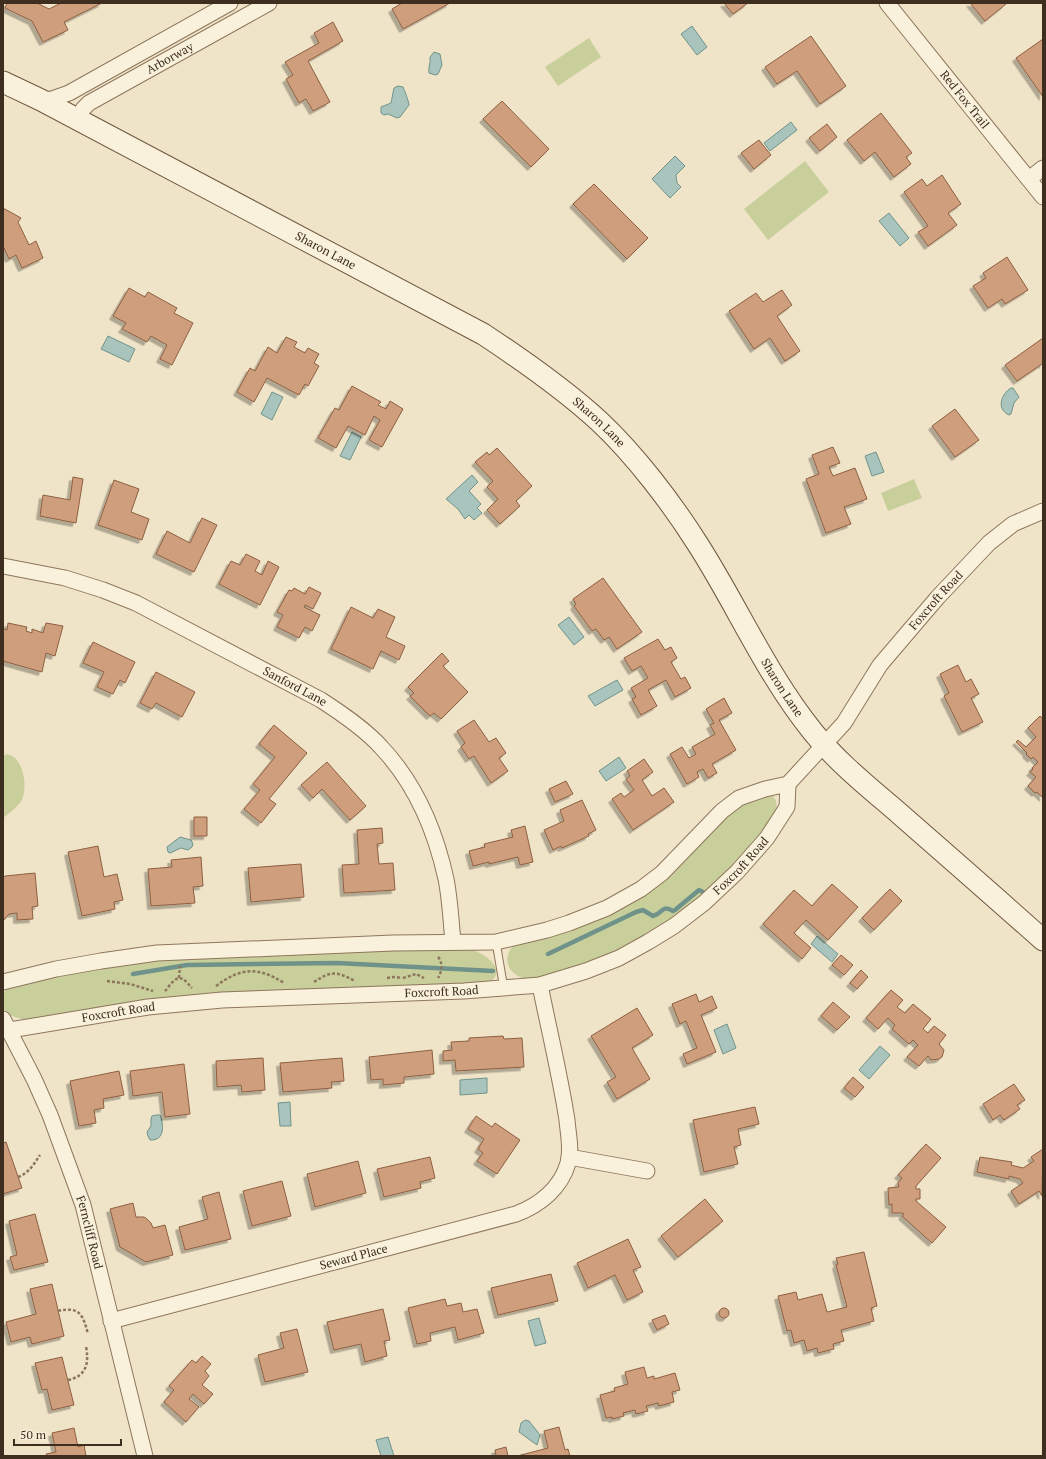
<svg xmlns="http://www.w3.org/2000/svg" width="1046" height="1459" font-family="'PT Serif',serif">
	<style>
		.green { fill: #c9cf9b }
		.water { fill: #a9c4bc; stroke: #6f938a }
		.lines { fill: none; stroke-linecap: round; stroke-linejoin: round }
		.stream { stroke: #6f938a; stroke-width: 4.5 }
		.building { fill: #cf9f7d; stroke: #8d5f41; filter: url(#shadow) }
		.lane-casing { stroke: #8d765c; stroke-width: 9 }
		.street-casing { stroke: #8d765c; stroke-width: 17 }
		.secondary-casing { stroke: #6f573f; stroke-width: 23 }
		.path { stroke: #8d765c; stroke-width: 2.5; stroke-dasharray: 3 2; stroke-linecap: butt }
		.lane { stroke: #faf1dc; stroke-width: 7 }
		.street { stroke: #faf1dc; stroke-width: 15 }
		.secondary { stroke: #faf1dc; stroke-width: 21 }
		.labels { text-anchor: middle; stroke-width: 4; stroke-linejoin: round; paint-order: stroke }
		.street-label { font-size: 12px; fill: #3d2e20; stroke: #f7eed8 }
	</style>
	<defs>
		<filter id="shadow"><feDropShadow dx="-3.5" dy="3.5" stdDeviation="0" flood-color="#0004"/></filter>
	</defs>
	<rect width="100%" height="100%" fill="#f0e4c8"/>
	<path class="green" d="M589,38l12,19 -43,29 -13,-19z
		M805,161l24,31 -61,48 -24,-31z
		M914,479l8,19 -34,13 -7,-18z
		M7,754c3,1 6,2 8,4 10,10 13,34 5,45 -5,6 -11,10 -17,15v-62z
		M770,794l4,3 2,4 1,9 -19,31 -57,57 -56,40 -60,27 -49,13c-6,1 -11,1 -16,-1 -14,-6 -17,-22 -6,-32l99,-34 125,-105z
		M470,949c14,4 40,21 18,34l-461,37c-10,-2 -18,-3 -24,-12 0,-12 -2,-17 10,-23l117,-24 125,-8z"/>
	<path class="water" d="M692,26l15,21 -10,8 -16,-21z
		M434,52l6,2 2,11 -4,9 -3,1 -6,-2c-1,-6 2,-10 1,-16z
		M398,86l5,1c1,2 6,15 6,18l-9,12 -3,1 -9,-4 -4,1 -3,-2v-6l10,-4 3,-15z
		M791,122l6,8 -27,21 -6,-8z
		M675,156l10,10 -9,9 1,8 4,4 -11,11 -18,-19z
		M889,213l20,25 -9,8 -21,-25z
		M108,336l27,13 -6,13 -28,-13z
		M1011,388h2l6,9 -5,6 -3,11 -2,1c-13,-6 -8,-21 2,-27z
		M272,392l11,5 -11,23 -11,-6z
		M352,432l9,5 -11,23 -10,-4z
		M876,452l8,20 -12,4 -7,-20z
		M472,475l6,7 -9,9 12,13 -4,4 5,5 -8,7 -5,-5 -4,4 -7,-10 -12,-10z
		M569,617l15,20 -10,8 -16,-20z
		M617,680l6,10 -28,16 -7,-10z
		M619,757l7,11 -20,13 -7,-10z
		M180,837l11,3 2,4 -1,3 -4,3 -7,-2 -11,5 -2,-1 -1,-5z
		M817,936l21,18 -6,8 -21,-18z
		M727,1024l9,24 -13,6 -9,-24z
		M880,1046l10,9 -21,24 -10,-9z
		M487,1078v15l-27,2v-15z
		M290,1102l1,24h-11l-2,-23z
		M156,1115h4c4,10 5,26 -10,25l-2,-4 -1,-4 4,-6v-7l1,-3z
		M539,1318l7,25 -11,3 -7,-25z
		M525,1420l4,1 11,14 -3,10 -18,-13 2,-9z
		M388,1437l6,19h-13l-5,-16z"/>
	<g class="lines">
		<path class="stream" d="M548,954l88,-42 7,-2 10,6c10,-2 8,-12 20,-5l2,-1 24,-20 4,2
			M133,974l54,-9 150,-2 156,8"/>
	</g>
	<path class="building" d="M7,3h30l12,6 12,-6h41l-38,19 4,8 -25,12 -11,-21 -27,-13z
		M402,3h48l-47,26 -11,-20z
		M724,3h24l-15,11z
		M970,3h35l1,1 -21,17z
		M333,22l10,19 -35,20 22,41 -17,9 -7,-12 -7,4 -13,-24 7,-4 -8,-13 34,-19 -5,-10z
		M811,36l35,50 -26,18 -23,-33 -20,13 -12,-17z
		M1043,39v58l-27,-39z
		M502,101l47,48 -18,18 -48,-48z
		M881,113l31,40 -6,4 5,7 -17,13 -19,-25 -11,9 -17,-21z
		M827,124l10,13 -17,14 -11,-13z
		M759,140l12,15 -17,14 -13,-16z
		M942,175l19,29 -13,9 9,12 -29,21 -10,-14 10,-6 -24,-34 18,-13 5,7z
		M594,184l54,54 -21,21 -54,-55z
		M3,208l18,10 -3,4 11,23 7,-4 7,17 -21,10 -6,-13 -7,4 -6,-13z
		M1007,257l21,33 -23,14 -3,-5 -14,9 -15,-22 13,-8 -3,-5z
		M129,288l16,9 3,-5 29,16 -3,5 19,10 -21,42 -12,-6 7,-14 -16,-9 -4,6 -25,-13 4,-6 -13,-7z
		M782,290l10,15 -15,11 23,35 -15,10 -15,-23 -16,11 -25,-38 27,-18 7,9z
		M286,337l11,5 -3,5 11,6 3,-5 11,6 -5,9 5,3 -11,20 -3,-2 -6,11 -32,-17 -13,24 -17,-10 13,-24 5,3 13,-24 9,6z
		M1043,338v27l-1,-1 -25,17 -12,-16z
		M352,386l29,16 -3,3 8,4 4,-8 13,8 -21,38 -13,-7 11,-20 -6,-4 -9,19 -17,-9 -12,22 -18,-10 17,-30 4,2z
		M955,409l24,31 -24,17 -23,-31z
		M833,447l7,16 -11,4 4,9 22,-8 12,31 -23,8 7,17 -25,9 -20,-54 13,-5 -7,-19z
		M497,448l35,38 -16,15 4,5 -20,18 -13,-14 11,-11 -11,-12 6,-6 -18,-19 12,-10 2,3z
		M73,477l10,2 -7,44 -36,-7 3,-21 27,5z
		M114,480l25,9 -8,23 18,7 -7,21 -44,-15z
		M202,518l15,7 -23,47 -38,-18 11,-23 23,12z
		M246,554l14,7 -5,10 7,4 6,-14 11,6 -19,38 -41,-21 12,-23 9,4z
		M603,578l39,54 -25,17 -8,-12 -5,3 -8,-11 -4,2 -18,-25 2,-2 -3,-5z
		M309,587l12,6 -8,16 -8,-4 -1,2 16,8 -8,16 -7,-4 -6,11 -22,-11 6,-12 -6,-3 12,-22 3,1 2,-3 11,6z
		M351,607l22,11 5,-9 17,8 -9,20 19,9 -6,14 -18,-9 -8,18 -42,-20z
		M8,623l19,4 -1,4 6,2v-4l11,4 3,-10 17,3 -8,30 -9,-3 -4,19 -39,-11v-32l4,1z
		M658,639l7,11 6,-3 6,11 -6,4 10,17 4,-2 6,11 -16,9 -9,-17 -18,10 9,16 -16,9 -9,-16 4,-2 -5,-9 17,-10 -7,-12 -9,5 -8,-13z
		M93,642l42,20 -10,21 -5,-3 -7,14 -16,-7 7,-15 -21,-9z
		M442,653l7,8 -6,5 25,26 -27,27 -7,-6 -4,3 -20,-20 4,-3 -6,-6z
		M958,665l8,17 5,-3 8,15 -8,4 12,24 -21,10 -18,-36 5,-3 -9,-19z
		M156,672l39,20 -13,25 -26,-14 -4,6 -12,-6z
		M724,698l8,15 -13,7 17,30 -24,14 5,9 -9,5 -5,-9 -6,3 2,5 -12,7 -17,-30 12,-7 7,11 7,-4 -4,-7 23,-13 -5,-9 4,-2 -8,-14z
		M1040,716l3,3v79l-6,-6 -2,1 -7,-7 8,-9 -6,-5 3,-3 -1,-1 6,-6 -5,-5 -2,2 -5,-5 1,-1 -11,-11 2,-2 8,7 10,-10 -8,-9z
		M474,720l15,22 7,-4 10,15 -7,5 9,13 -17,12 -17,-27 -5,3 -8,-12 4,-4 -8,-12z
		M274,725l33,28 -38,46 7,5 -15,19 -17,-14 16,-19 -7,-6 22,-27 -16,-13z
		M644,759l9,13 -11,8 10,16 12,-8 10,14 -41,28 -21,-31 9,-6 3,4 10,-7 -8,-11 4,-3 -3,-5z
		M327,762l39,44 -16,14 -28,-31 -9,9 -12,-13z
		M566,781l7,13 -18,8 -6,-13z
		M582,800l14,30 -8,4 1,2 -27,12 -1,-2 -8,4 -9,-20 20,-9 -4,-11z
		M194,817h13v19h-13z
		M525,826l8,36 -13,3 -2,-8 -29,7v-2l-16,4 -4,-15 16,-4 -1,-3 29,-7 -2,-7z
		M382,828l1,15 -6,1 2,20 14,-1 2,27 -51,3 -2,-28 17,-1 -2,-34z
		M98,846l6,31 13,-3 6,26 -9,2 1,7 -33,7 -14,-64z
		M201,857l2,29 -10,1 2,16 -44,3 -3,-37 24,-2 -1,-7z
		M301,864l3,33 -53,5 -3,-34z
		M35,873l3,33 -6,1 1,12 -16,1v-7l-8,1 -6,7v-43l2,-2z
		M832,884l26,23 -30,33 -22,-20 -12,13 17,15 -9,11 -39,-35 31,-34 18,16z
		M890,889l12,12 -28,29 -12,-12z
		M841,955l12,10 -9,10 -12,-10z
		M861,970l7,7 -11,12 -7,-6z
		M891,990l12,10 -6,7 8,6 8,-9 18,15 -8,10 5,4 6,-7 12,9 -7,9 5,6 -2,7 -3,2 -8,1 -3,-4 -9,10 -12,-9 11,-12 -5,-5 -4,4 -17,-15 3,-4 -7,-7 -10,11 -12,-11z
		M696,994l3,8 13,-6 5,12 -16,7 15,37 -29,12 -4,-10 14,-6 -11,-27 -6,3 -8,-20z
		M833,1002l17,15 -13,13 -16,-14z
		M637,1008l16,27 -21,13 18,31 -33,20 -10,-17 9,-5 -25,-41z
		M503,1036l1,3 18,-1 2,29 -68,4 -1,-11 -12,1v-10l9,-1 -1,-8 18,-1v-3z
		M432,1050l2,24 -30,3v6l-21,2v-6l-12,1 -2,-23z
		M263,1058l2,32 -23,2 -1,-7 -24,2 -1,-26z
		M342,1058l2,23 -13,1 1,6 -49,4 -3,-29z
		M184,1064l6,50 -25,3 -3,-25 -29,4 -3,-25z
		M119,1071l5,24 -21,4 1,9 -10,2 2,13 -17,3 -9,-45z
		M853,1077l11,10 -9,10 -11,-9z
		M1014,1084l11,16 -8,5 3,4 -16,11 -4,-5 -7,5 -10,-16z
		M755,1107l4,17 -21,5 3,16 -7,2 4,17 -34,8 -11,-52z
		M476,1116l16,11 3,-4 25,17 -23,34 -20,-13 6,-8 -5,-4 6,-10 -16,-10z
		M6,1142l16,46 -19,6v-51z
		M926,1144l15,14 -25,28v3h4v10h-4v2l30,26 -14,16 -30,-27 2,-2 -2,-1h-10v-9l-3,1 -1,-17 11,-1 -1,-4 4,-5 -4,-3z
		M1043,1149l-1,47 -3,-5 -20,13 -8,-13 12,-8 -3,-4 -11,-3v3l-32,-7 3,-15 32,5 -1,3 12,3 11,-7 -3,-4z
		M430,1157l5,21 -15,4 1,6 -37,9 -7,-28z
		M358,1161l8,32 -51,14 -8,-33z
		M282,1181l9,35 -39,10 -9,-35z
		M219,1192l12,47 -46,11 -6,-23 29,-8 -6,-22z
		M705,1199l18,22 -45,36 -17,-21z
		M133,1203l3,14h8l3,2 4,4 2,5 12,-3 8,30 -27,7 -26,-15 -10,-38z
		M35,1214l13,48 -34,8 -4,-13 7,-2 -8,-34z
		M628,1239l13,28 -8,3 10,22 -16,8 -12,-25 -27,13 -11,-25z
		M864,1252l13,54 -6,2 3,13 -33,9 3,11 -11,3 1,5 -16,4 -1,-5 -10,3 -3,-11 -10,3 -3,-13 -4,1 -9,-35 18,-4 2,8 24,-6 5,18 20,-5 -11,-42 2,-1 -2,-6z
		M551,1274l7,27 -60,14 -7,-27z
		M52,1284l12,52 -32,8 -2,-7 -19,5 -5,-20 30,-8 -6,-25z
		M445,1299l2,7 14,-3 2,9 14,-3 7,24 -26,7 -3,-13 -25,6 1,8 -14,3 -9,-36z
		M719 1313a5 5 0 1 1 10 0a5 5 0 1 1-10 0Z
		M383,1309l7,31 -6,1 3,15 -22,6 -4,-18 -27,6 -7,-28z
		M665,1315l4,9 -12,6 -5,-10z
		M297,1329l11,43 -43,10 -7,-27 26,-7 -4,-15z
		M202,1356l9,8 -6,7 4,5 -7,9 11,9 -9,10 -11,-10 -4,5 10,8 -13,15 -22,-20 10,-12 -5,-4 23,-26 4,3z
		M62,1357l12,48 -22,5 -5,-21 -5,1 -7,-27z
		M644,1367l3,11 7,-2v3l21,-6 5,17 -8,2 2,10 -15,4 -1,-3 -12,3 2,5 -12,3 -1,-4 -12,3 1,3 -12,3v-2l-6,1 -6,-23 15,-4 -1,-3 14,-4 -3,-12z
		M559,1427l6,23 3,-1 2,7h-53l31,-8 -4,-17z
		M74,1428l4,19 6,-2 2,11h-39l-1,-2 10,-2 -4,-19z
		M506,1447l2,9h-12l-1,-6z"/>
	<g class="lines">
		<defs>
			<path id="lane" d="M496,942l8,47"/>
			<g id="street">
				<path id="s1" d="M887,3l156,194"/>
				<path d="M41,100l11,-1 17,-6 161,-90"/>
				<path id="s2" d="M78,120l5,-11 6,-6 180,-100"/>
				<path d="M1029,179l14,-11"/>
				<path id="s3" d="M3,566l62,12 38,12 33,13 185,97c20,13 44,29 60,47 35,37 54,82 65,132 4,20 5,42 7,63"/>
				<path id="s4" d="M3,982l53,-13 45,-8 56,-8 236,-10 103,-1 51,-12 22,-7 38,-15 34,-19 21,-16 60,-62 17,-13 26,-9 23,-5 56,-61 36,-58 58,-68 51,-54 24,-19 30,-13"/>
				<path id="s5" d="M3,1019l31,60 16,36 33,90 62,251"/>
				<path id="s6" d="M10,1030l138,-23 74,-7 242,-9 76,-6 46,-14 33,-13 29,-16 26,-16 30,-23 33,-31 30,-34 20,-31 1,-23"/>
				<path d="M569,1157l78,14"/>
				<path id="s7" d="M111,1321l405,-107c24,-9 45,-26 52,-51 4,-14 0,-29 -1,-43 -7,-45 -18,-90 -27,-135"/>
			</g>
			<g id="secondary">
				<path id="s8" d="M3,82l38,18 442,234c41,27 81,55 117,88 35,33 71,80 97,121 40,62 69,131 116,189 25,31 58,57 88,83 48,42 95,83 142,125"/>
			</g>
		</defs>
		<use href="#lane" class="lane-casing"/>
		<use href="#street" class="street-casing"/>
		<use href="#secondary" class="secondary-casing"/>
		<path class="path" d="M438,957c5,5 4,15 0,21
			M179,978l1,-12
			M387,978l7,-1 8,1
			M403,978l13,-4 8,4
			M107,981l23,3 23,7
			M314,982c17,-11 22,-11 41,-1
			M216,986c24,-18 42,-20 68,-3
			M165,991c4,-4 10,-16 18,-12 3,2 6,6 9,9
			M18,1177c11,-4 16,-13 22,-22
			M58,1311c22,-5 25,4 30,23
			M68,1380c19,-4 21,-17 18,-34"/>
		<use href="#lane" class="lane"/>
		<use href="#street" class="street"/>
		<use href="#secondary" class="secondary"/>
	</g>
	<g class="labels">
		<g class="street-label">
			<text dy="4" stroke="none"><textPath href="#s2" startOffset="113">Arborway</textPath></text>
			<text dy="4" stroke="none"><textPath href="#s1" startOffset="124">Red Fox Trail</textPath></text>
			<text dy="4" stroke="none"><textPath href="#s8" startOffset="364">Sharon Lane</textPath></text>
			<text dy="4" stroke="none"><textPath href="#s8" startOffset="688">Sharon Lane</textPath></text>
			<text dy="4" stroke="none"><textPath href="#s4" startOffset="1073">Foxcroft Road</textPath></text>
			<text dy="4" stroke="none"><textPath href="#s3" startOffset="318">Sanford Lane</textPath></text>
			<text dy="4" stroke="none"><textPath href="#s8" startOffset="1012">Sharon Lane</textPath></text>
			<text dy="4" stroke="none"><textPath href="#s6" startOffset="770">Foxcroft Road</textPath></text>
			<text dy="4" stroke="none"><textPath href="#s6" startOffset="434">Foxcroft Road</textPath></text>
			<text dy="4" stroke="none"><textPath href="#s6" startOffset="110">Foxcroft Road</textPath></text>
			<text dy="4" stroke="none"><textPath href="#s5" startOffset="231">Ferncliff Road</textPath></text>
			<text dy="4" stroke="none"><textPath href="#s7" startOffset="251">Seward Place</textPath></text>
		</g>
	</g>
	<rect width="1046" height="1459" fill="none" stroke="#3d2e20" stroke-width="8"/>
	<path d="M14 1439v6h107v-6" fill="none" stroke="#3d2e20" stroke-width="2"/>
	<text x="20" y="1439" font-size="12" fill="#3d2e20" stroke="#f7eed8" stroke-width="3" paint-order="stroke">50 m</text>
</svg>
